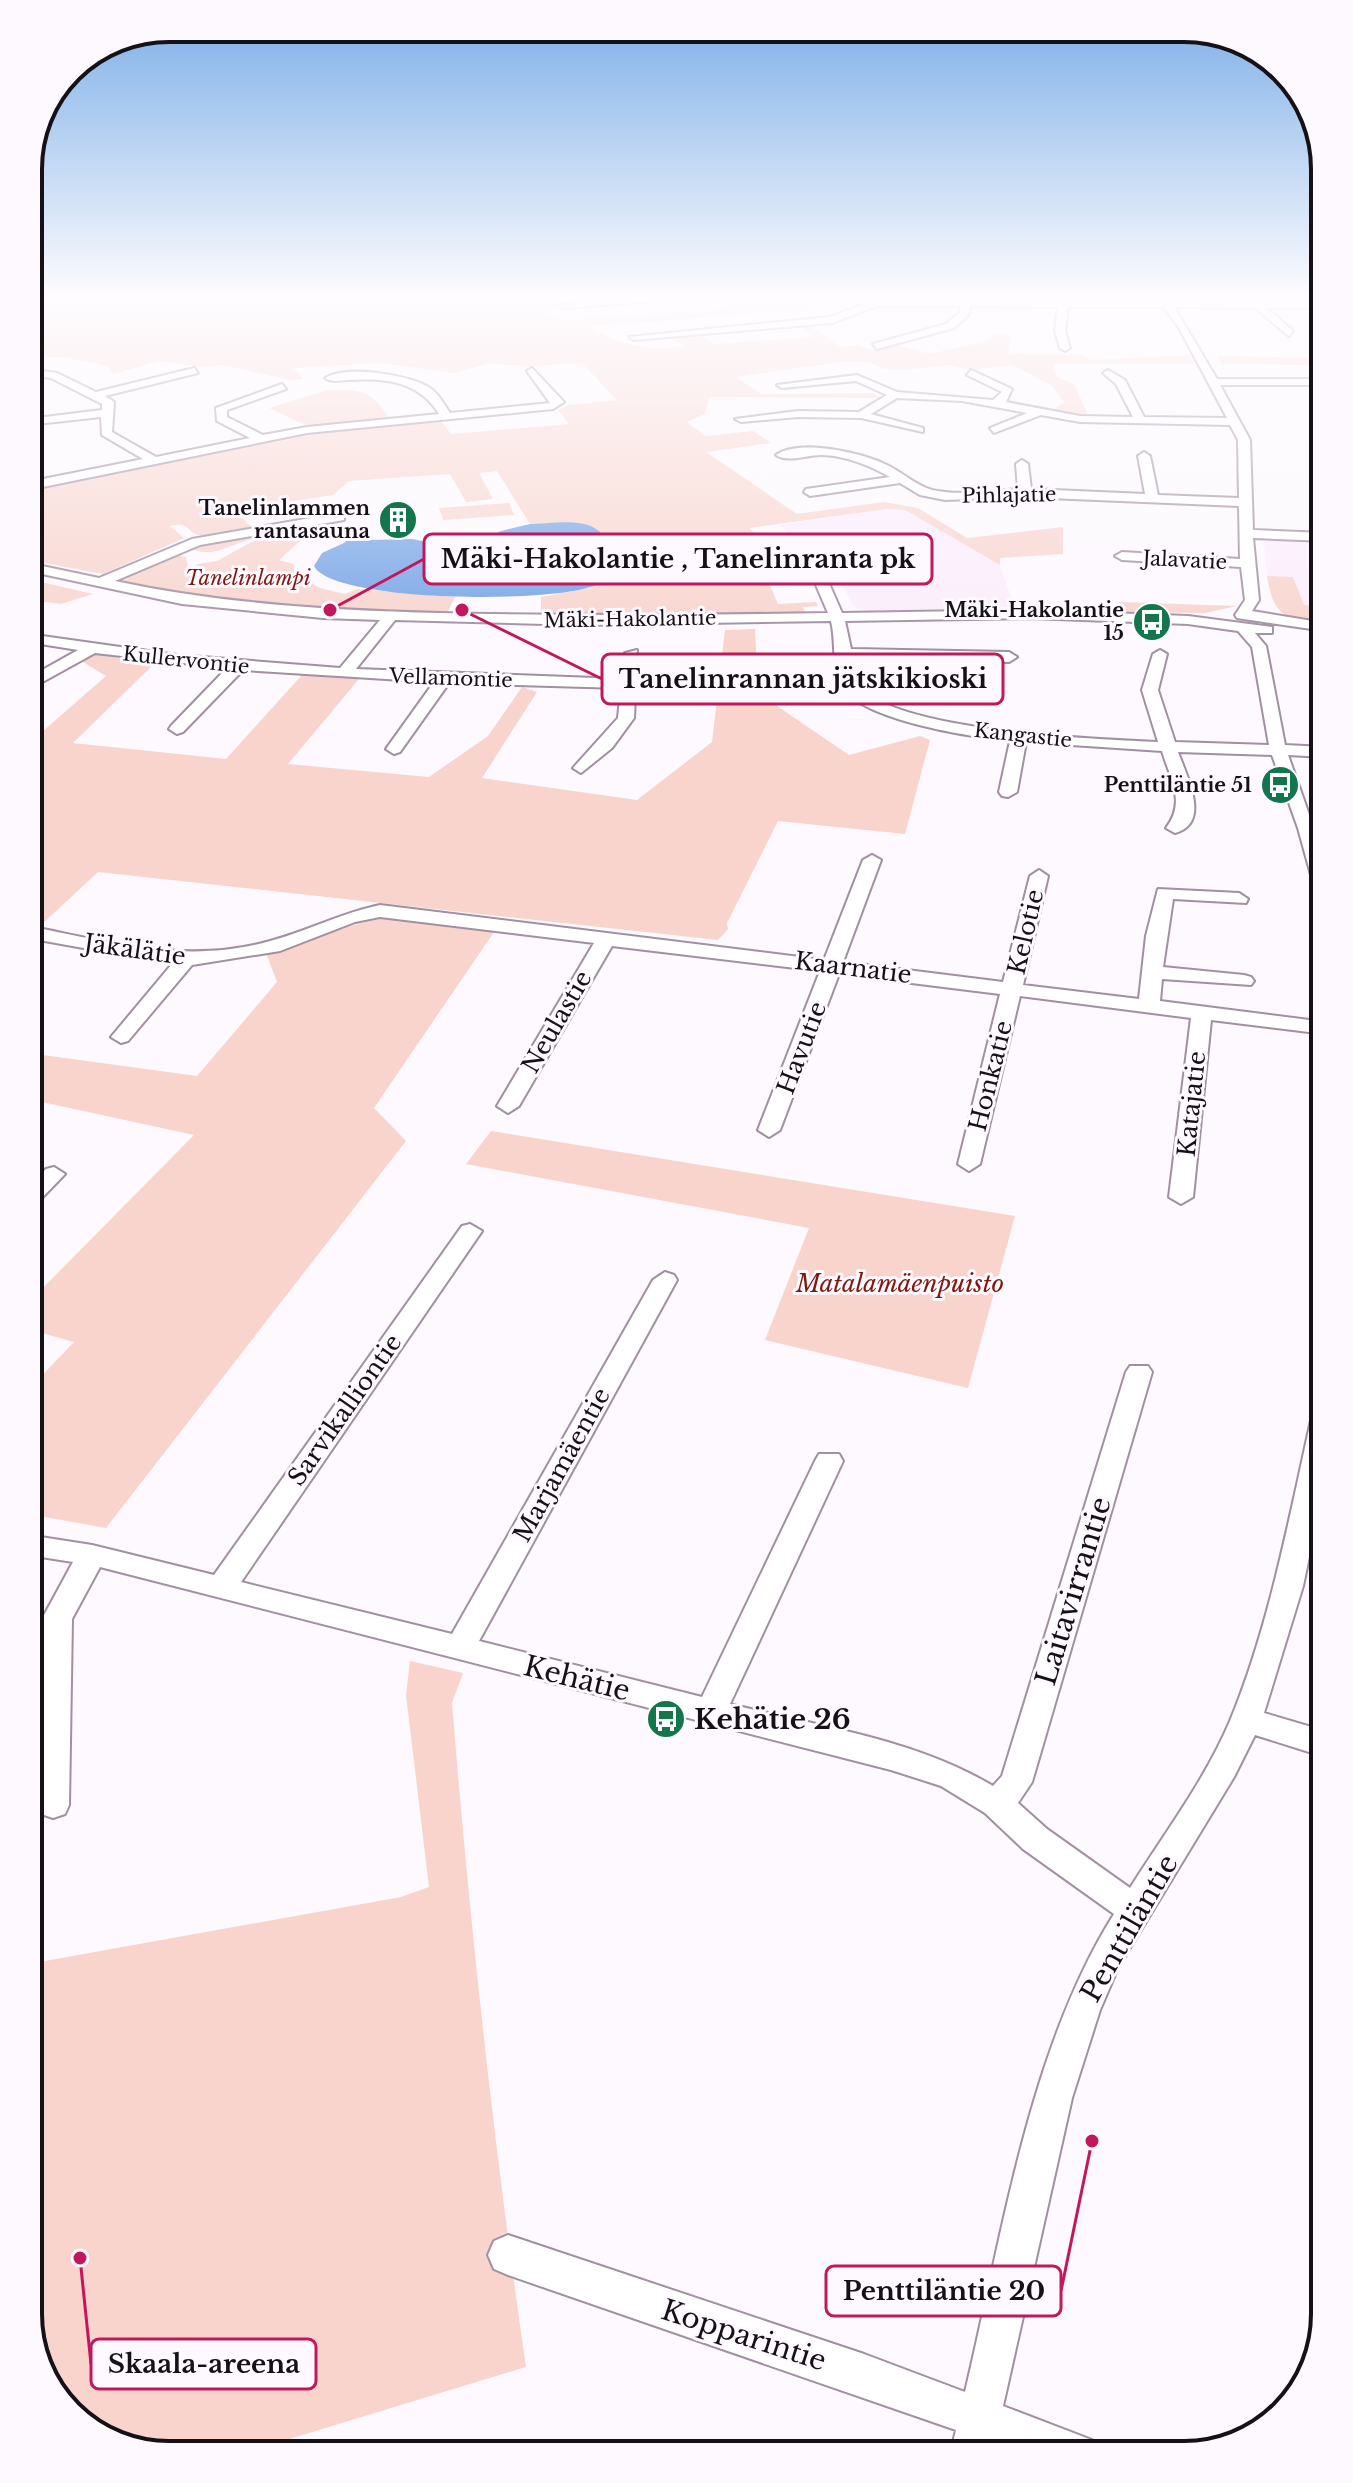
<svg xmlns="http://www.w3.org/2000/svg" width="1353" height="2483" font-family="'Libre Baskerville',serif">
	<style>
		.built { fill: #fbedfc }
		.green { fill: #f8d4cd }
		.water { fill: #75a3e6 }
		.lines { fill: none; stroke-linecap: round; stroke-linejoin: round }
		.minor-casing { stroke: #a18fa2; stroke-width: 4 }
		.minor { fill: #fff; fill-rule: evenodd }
		.labels { text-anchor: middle; stroke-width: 6; stroke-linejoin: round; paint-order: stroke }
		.far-street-label { font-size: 20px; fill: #161017; stroke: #fdf9fe }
		.far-poi-label { font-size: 20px; font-weight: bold; fill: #161017; stroke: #fdf9fe; text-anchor: end }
		.far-park-label { font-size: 20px; font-style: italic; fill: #811810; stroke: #fdf9fe }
		.street-label { font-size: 24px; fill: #161017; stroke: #fdf9fe }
		.park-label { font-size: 24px; font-style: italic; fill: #811810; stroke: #fdf9fe }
		.near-street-label { font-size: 28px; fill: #161017; stroke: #fdf9fe }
		.near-poi-label { font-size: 28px; font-weight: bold; fill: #161017; stroke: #fdf9fe; text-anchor: start }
		.rim { fill: none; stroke: #161017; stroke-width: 4 }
		.leader { fill: none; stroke: #c2185b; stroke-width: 3 }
		.callout-dot { fill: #c2185b; stroke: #fdf9fe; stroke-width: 3 }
		.callout { fill: #fdf9fe; stroke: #c2185b; stroke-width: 3 }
		.callout-label { font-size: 26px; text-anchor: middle; font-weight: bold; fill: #161017 }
	</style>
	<rect width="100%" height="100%" fill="#fdf9fe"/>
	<path class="built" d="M887,509l18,1 95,55 15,44 -150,3 -12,-7 -23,-42 -16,-3 -34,-35z
		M1264,540l61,3v63l-21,-1 -24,-29h-13z"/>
	<path class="green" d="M28,298h519l12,10 -16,2 21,10 150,-10 44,-12h97l-53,11 -213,18c32,17 59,25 95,19l-20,-11 35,-4 14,13 99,-7 -15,-13h11l33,23 16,-2 15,5 25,-5 33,9 52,-12 15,-8h13l-1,20 75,1 7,5 99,-5 4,9h-141l5,14 16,6 15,33 -37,-6 12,-9 -12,-16 -40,-21 -40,5 -24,-5 -45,5 -20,-1 -14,-7h-29l-104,15 25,17 113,-1 6,5 -171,-1 -4,17 -18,8 18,14 48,-5 18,12 -65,9 91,62 87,-12 34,6 49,30 96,-11v27l-63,4v7l-95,-55 -18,-1 -138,19 37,36h13l10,17 -40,2 9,21 38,-2 2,4 -15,1 2,5 -264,5v-20l49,-9 7,-12 -8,-15 11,-14 -3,-18 -20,-5h-47l-33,-53 -18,2 14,26 -27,3 -16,-28 -101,7 -16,14 -45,7 13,13 -5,1 -15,-13 -46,7 18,19c-16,3 -38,10 -54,6 -14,-4 -9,-14 -29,-9l14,12 -81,36 -75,-14v-71l247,-51 166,-17 10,13 118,-10 -11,-14 10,-5 49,-5 -35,-37 -48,3 -47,-2 -33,9 -75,-10 -85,5 9,11 -13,1 -68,-15 -19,2 -44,-6 -46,13 -6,-8 -43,-9h-36z
		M1218,356l107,2v7l-103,-1z
		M328,390c35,0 42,-1 62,29l-83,7 -38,-18z
		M509,503l5,12 -71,5 -4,-12z
		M300,528h9v5l-30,27 15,4v9l26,15 25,6 12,-5 98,8 -9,18 -188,-10 -140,-24 53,-28 15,4 3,13 9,-6 19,-3 40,-22c-24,2 -43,22 -67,9l3,-2z
		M1267,576l26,1 11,28 21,1v17c-40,-4 -51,-5 -58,-47z
		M28,579l65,15 -32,10 -33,-4z
		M1119,602l118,4 -32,7 -89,-1z
		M755,629l3,64 91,62 71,-19 10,4 -25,94 -127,-13 -51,102 1,6 -10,11 -620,-68 -57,53 -13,-3v-183h6l72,-63 -23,-14 11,-8 60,10 -81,79 153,16 76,-84 57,4 -71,85 141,13 59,-41 34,-49 15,5 -55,86 155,22 75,-58 13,-112z
		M382,919l112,13 -120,176 32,33 -300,387 -78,-14v-124l46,-48 -46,-13v-26l166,-168 -166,-36v-46l169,23 80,-94 -11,-29c40,-9 75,-28 116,-34z
		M491,1131l524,85 -47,172 -203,-48 44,-112 -343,-64z
		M410,1661l53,12 -11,30c18,223 42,444 74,664l-289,88h-77l-70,-24 -51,-63 -11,-54v-350l373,-67 28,-10 -23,-192z"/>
	<path class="water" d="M530,524c21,0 57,-8 72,10l-2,13 -11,14 9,23c-37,20 -265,19 -284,-18l8,-13 24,-11 -5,-3 13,-5 16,2 -3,4 45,-1 50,10 39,-18z"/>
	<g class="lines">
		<defs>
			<path id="minor" d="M638,298h56l-131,10 -5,-3z
				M859,298l466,4v6h-58l26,23 -4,5 -34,-28 -81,-1 43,72h108v6h-105l30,55 3,90 72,3v8l-72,-3 6,62 -7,11 73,12v8l-88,-13 -2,-3 10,-15 -4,-33 -119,-7 -7,-4 7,-4 118,7 -1,-53 -214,-9 -80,3 -25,-5 -20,-12 -90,13 -6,-4 2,-3 84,-12c-19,-11 -46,-22 -69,-22 -14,0 -33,8 -45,0 24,-17 88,-2 113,11 14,7 28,20 43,24 27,6 59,1 86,-1l-2,-25 6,-4 6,4 3,25 114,5 -7,-38 6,-4 6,4 8,39 81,3 -1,-58 -8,-15 -150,-3 -39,-7 -47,18 -4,-5 37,-15 -65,-12 -65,-3 -26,16 52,14v4l-62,-14 -63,-1 -57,5 -6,-3 63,-8 61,1 28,-17 -31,-14 -74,7 -5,-3 80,-10 40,17 96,8 9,-8 -35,-17 4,-5 41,19 -6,13 74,14 53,1 -17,-33 -13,-11 5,-3 17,10 19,37 83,1 -48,-90 -15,-21h-96l-3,24 5,17 -5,3 -5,-3 -5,-17 3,-24 -88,-1 -1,8 -15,14 -77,21 -4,-5 73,-20 15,-13 -1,-5h-83l-45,17 -198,17 -5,-3 201,-20 38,-14z
				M194,368l4,5 -93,23 9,6 -2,30 44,25 94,-19 -33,-17 -1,-13 66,-24 4,5 -59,21v7l36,18 44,-8 132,-13c-20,-33 -54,-36 -90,-34 -9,0 -17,3 -24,-2 20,-13 84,-4 105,10 9,6 14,16 20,25l100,-10 -23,-32 5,-3 32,34 -11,7 -246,24 -279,57v-8l115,-23 -41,-24 -1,-18 -73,8v-6l74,-9v-6l-51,-26 -23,-3v-6l29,4 39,19z
				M339,513l5,1v6l-144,25 -85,36c107,23 215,29 325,32 130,3 259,2 388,0l-18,-42c12,-12 34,-15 48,-6l-2,3 -32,4 18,41 188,-3 158,6 84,11v6h-17l11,13 19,99 40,2v10l-37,-2 37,105v39l-9,-6 -18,-65 -26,-73 -94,-3c8,23 34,71 -3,81l-9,-5c20,-26 5,-47 -4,-77l-136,-9 -9,50 -9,5 -6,-1 -3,-4 11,-51c-37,-4 -156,-21 -171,-59 -7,-17 -3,-41 -8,-61l-250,4 -186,-5 -39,49 266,10 3,-26 12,-3 -3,68 -22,30 -31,25 -8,-5 45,-50 3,-30 -172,-5 -49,69 -6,2 -8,-5 48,-67 -191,-12 -60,62 -6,2 -8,-5 2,-3 56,-58 -132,-15 -67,37v-12l50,-28 -50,-8v-8l149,21 163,13 40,-48 -57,-2 -141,-14 -154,-33v-8l71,15 93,-39zM1030,618l158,6 50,7 14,16 17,98 -94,-3 -17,-52 9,-36 -7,-4 -7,4 -11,36 16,52c-60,-3 -269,-10 -303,-60l-3,-24 157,4 8,-5 -8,-5 -158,-3 -6,-28z
				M872,855l9,5 -38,102 160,20 27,-106 9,-6 9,6 -25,109 116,14 7,-63 12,-47 81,4 9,6 -2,4 -73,-4 -10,68 81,8 7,2 3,4 -3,4 -89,-6 -2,22 165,21v12l-114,-14 -18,177 -12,7 -12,-7 22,-179 -171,-22 -40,168 -11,7 -11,-7 42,-170 -161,-20 -59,156 -11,7 -11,-7 62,-159 -208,-25 -93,160 -11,7 -11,-7 97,-163 -214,-26 -25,5 -75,29 -88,14 -64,76 -7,2 -10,-6 61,-73 -144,-26v-12c82,16 159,39 242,15 38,-10 71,-28 110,-36l444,55 39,-100z
				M54,1167l11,7 -29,30 -8,2v-20l18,-17z
				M470,1224l12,7 -241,351 211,52 201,-354 12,-8 9,3 3,5 -198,361 223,56 113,-236 4,-7h20l4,7 -113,243c87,22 185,35 263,82l9,-10 124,-404 4,-6h18l4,6 -120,410 -14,21 29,26 83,59c34,-54 75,-108 100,-167 40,-97 59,-203 82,-305l4,-6 9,-3v73l-22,106 -39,127 61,18v26l-70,-22 -21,42 -116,191 -18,42 -28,88 -69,308 89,34 6,15h-77l-26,-10 -3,10h-42l6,-25 -448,-155 -14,-6 -6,-14 6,-14 14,-6 356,119 101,38c37,-155 64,-343 149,-478l-91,-65 -38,-36 -44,-27 -50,-16 -791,-203 -28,52 -3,186 -4,9 -12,4 -12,-4 -4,-9 5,-186 31,-57 -45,-7v-20l64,10 122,30 248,-349z"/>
		</defs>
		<use href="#minor" class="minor-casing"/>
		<use href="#minor" class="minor"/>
	</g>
	<linearGradient id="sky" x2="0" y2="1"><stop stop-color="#7aade7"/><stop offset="0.46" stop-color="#fefcff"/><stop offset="1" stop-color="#fefcff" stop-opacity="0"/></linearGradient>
	<rect width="1353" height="646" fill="url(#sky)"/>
	<defs>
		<symbol id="building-disc" viewBox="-11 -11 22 22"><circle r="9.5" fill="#13764d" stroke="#fdf9fe"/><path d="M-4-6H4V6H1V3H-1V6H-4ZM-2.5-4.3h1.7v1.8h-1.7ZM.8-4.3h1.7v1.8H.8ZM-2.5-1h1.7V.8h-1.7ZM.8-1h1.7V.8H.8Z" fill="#fff"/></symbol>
		<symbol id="bus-disc" viewBox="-11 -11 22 22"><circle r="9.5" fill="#13764d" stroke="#fdf9fe"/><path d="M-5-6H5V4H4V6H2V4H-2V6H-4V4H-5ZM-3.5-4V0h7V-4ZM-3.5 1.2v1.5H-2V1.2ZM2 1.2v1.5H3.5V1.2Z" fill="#fff"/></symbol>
	</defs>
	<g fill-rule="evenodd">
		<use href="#building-disc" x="376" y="498" width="44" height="44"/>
		<use href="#bus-disc" x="1130" y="600" width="44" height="44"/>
		<use href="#bus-disc" x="1258" y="763" width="44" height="44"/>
		<use href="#bus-disc" x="644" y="1697" width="44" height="44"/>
	</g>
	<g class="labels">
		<g class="far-street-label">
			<text transform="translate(1009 495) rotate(-1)" y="7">Pihlajatie</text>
			<text transform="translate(1185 560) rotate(3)" y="7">Jalavatie</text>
			<text transform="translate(630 619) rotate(-1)" y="7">Mäki-Hakolantie</text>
			<text transform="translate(186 660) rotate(6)" y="7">Kullervontie</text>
			<text transform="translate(451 678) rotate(2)" y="7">Vellamontie</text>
			<text transform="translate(1023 735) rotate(6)" y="7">Kangastie</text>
		</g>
		<g class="far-poi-label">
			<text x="370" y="515">Tanelinlammen<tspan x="370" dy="23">rantasauna</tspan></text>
			<text x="1124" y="617">Mäki-Hakolantie<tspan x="1124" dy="23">15</tspan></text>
			<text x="1252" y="792">Penttiläntie 51</text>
		</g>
		<g class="far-park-label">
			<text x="248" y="585">Tanelinlampi</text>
		</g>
		<g class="street-label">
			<text transform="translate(1026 932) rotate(-77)" y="8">Kelotie</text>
			<text transform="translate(135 950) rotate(8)" y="8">Jäkälätie</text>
			<text transform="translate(853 968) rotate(7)" y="8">Kaarnatie</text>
			<text transform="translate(557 1022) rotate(-60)" y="8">Neulastie</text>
			<text transform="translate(802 1048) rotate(-69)" y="8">Havutie</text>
			<text transform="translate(991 1076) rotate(-76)" y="8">Honkatie</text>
			<text transform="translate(1192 1104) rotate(-84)" y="8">Katajatie</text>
			<text transform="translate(345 1410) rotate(-55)" y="8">Sarvikalliontie</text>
			<text transform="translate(562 1465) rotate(-61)" y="8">Marjamäentie</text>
		</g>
		<g class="park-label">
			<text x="900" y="1292">Matalamäenpuisto</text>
		</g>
		<g class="near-street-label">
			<text transform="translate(1073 1591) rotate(-73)" y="10">Laitavirrantie</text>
			<text transform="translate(577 1678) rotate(14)" y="10">Kehätie</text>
			<text transform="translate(1129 1928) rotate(-60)" y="10">Penttiläntie</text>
			<text transform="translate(744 2335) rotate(18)" y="10">Kopparintie</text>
		</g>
		<g class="near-poi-label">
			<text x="694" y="1729">Kehätie 26</text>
		</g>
	</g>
	<path d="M0 0H1353V2483H0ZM169 42H1184A127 127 0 0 1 1311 169V2314A127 127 0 0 1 1184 2441H169A127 127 0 0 1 42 2314V169A127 127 0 0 1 169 42Z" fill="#fdf9fe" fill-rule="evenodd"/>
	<path class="rim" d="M169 42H1184A127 127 0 0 1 1311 169V2314A127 127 0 0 1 1184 2441H169A127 127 0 0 1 42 2314V169A127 127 0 0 1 169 42Z"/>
	<path class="leader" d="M330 610L424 559M462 610L602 679M1092 2141L1061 2291M80 2258L91 2364"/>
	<g class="callout-dot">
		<circle cx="330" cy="610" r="8"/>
		<circle cx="462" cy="610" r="8"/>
		<circle cx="1092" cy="2141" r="8"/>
		<circle cx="80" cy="2258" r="8"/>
	</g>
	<g class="callout">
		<rect x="424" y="534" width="508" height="50" rx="8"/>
		<rect x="602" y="654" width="401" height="50" rx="8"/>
		<rect x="826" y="2266" width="235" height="50" rx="8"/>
		<rect x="91" y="2339" width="225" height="50" rx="8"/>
	</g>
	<g class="callout-label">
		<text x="678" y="568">Mäki-Hakolantie , Tanelinranta pk</text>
		<text x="803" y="688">Tanelinrannan jätskikioski</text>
		<text x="944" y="2300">Penttiläntie 20</text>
		<text x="204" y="2373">Skaala-areena</text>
	</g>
</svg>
